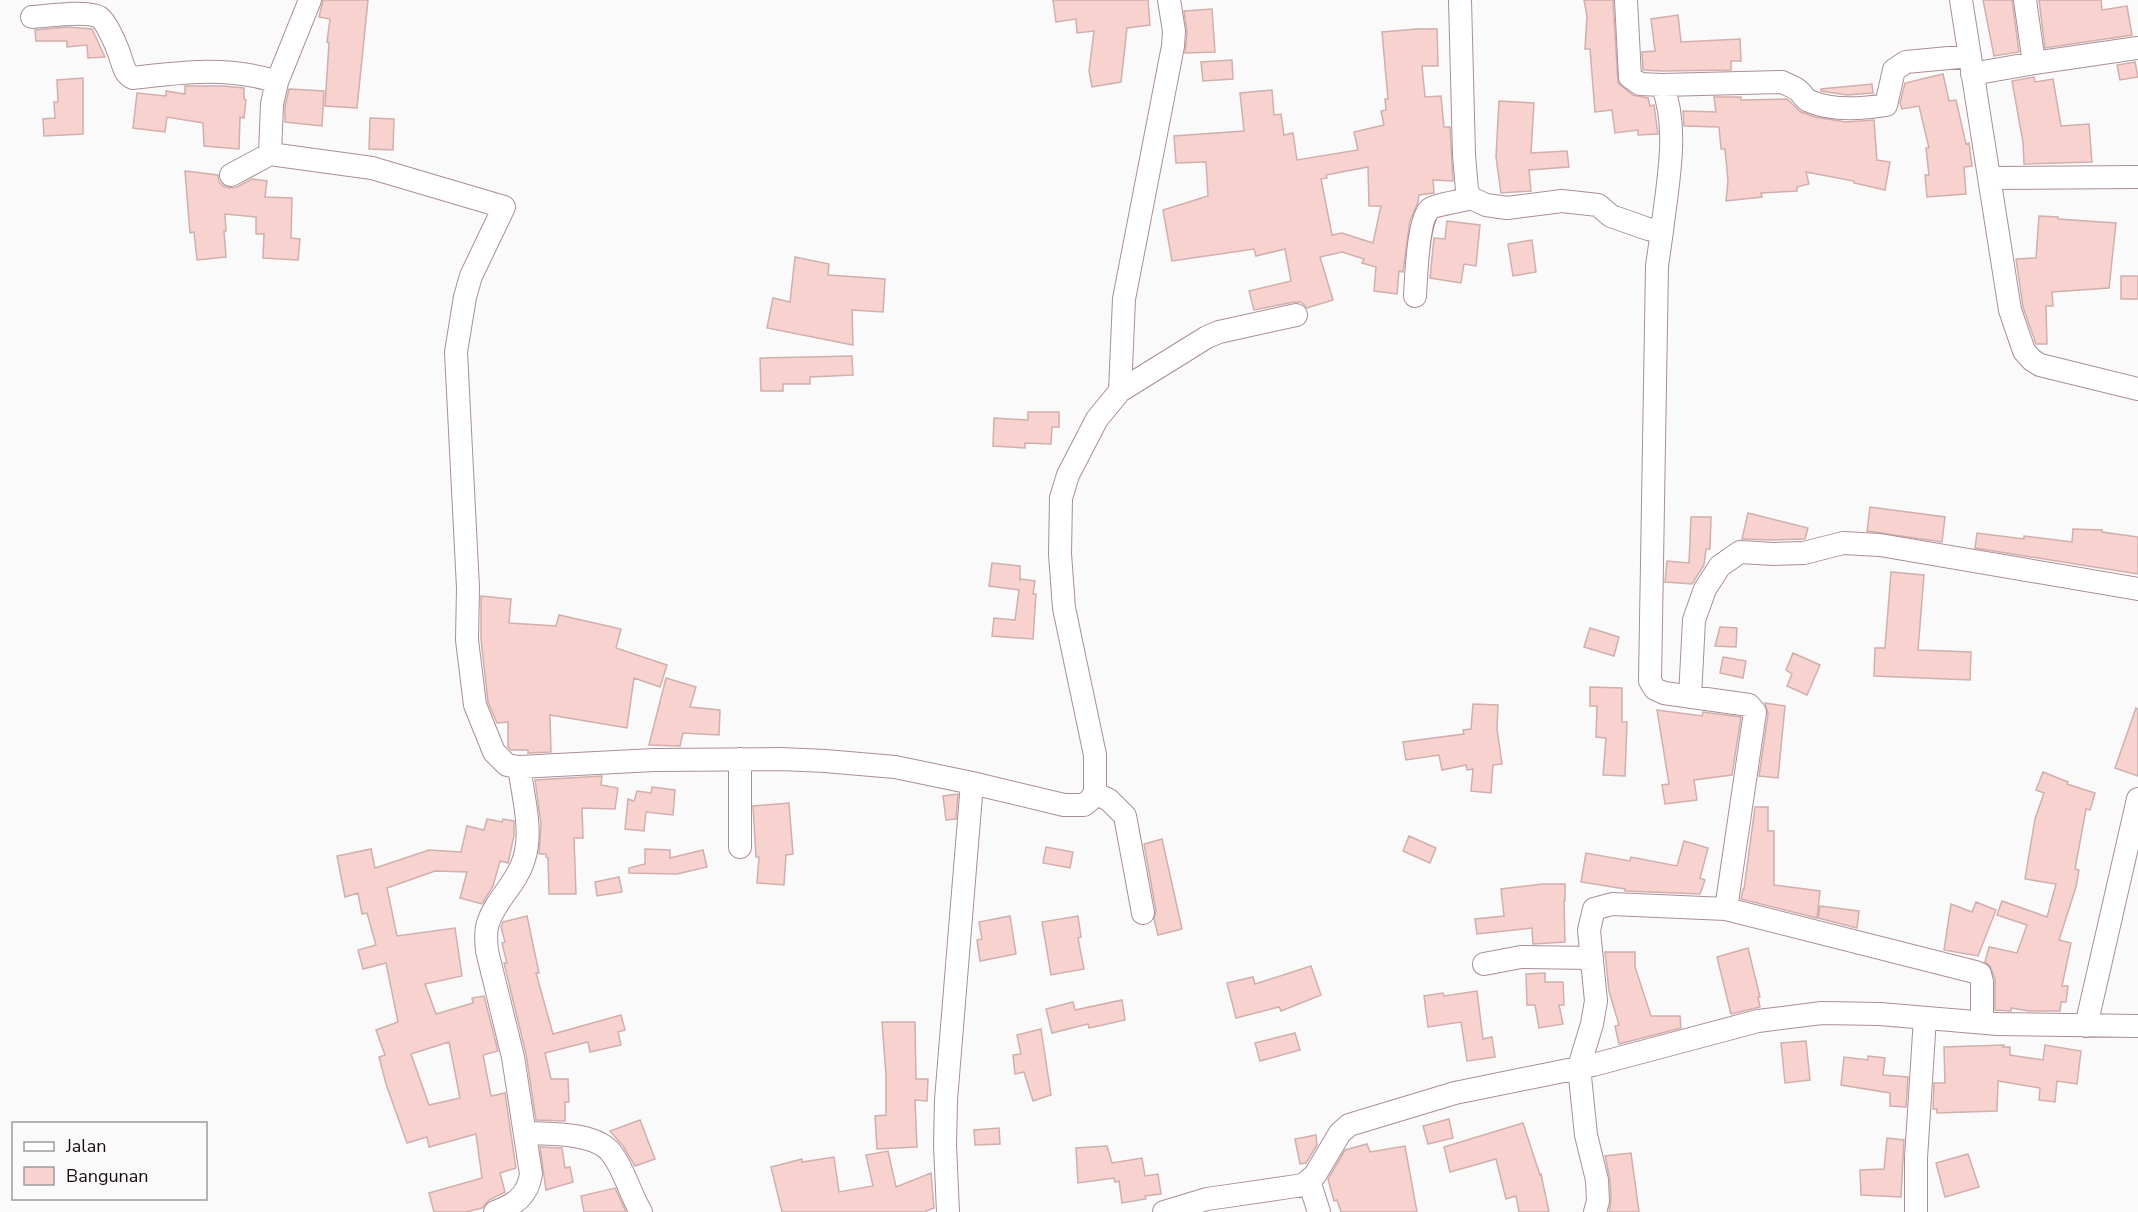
<svg xmlns="http://www.w3.org/2000/svg" width="2138" height="1212" font-family="'Nunito Sans',sans-serif">
	<style>
		.building { fill: #f8d2cf; stroke: #d0afac; stroke-width: 1.5; fill-rule: evenodd }
		.lines { fill: none; stroke-linecap: round; stroke-linejoin: round }
		.minor-casing { stroke: #ab8d98; stroke-width: 24 }
		.minor { stroke: #fff; stroke-width: 22 }
	</style>
	<rect width="100%" height="100%" fill="#fafafa"/>
	<path class="building" d="M323,0h45l-11,108 -32,-2 4,-63 -2,-1 3,-23 -11,-2z
		M1053,0h95l2,25 -23,3 -6,54 -29,5 -3,-16 5,-40 -17,2 -1,-14 -20,3z
		M1584,0h29l5,83 15,12 15,3 2,8 4,-1 4,29 -20,1v-5l-23,3 -3,-23 -17,2 -5,-63h-5l2,-33z
		M1983,0h29l7,52 -25,4z
		M2039,0h62l1,10 25,-4 5,29 -87,13z
		M1212,9l3,43 -30,1 2,-21 -3,-21z
		M1678,15l3,27 59,-3 1,22h-10v9l-69,1 -19,-1 -1,-18 13,-1 -4,-32z
		M67,27l25,2 13,28 -17,1 -1,-13 -20,2v-6h-31l-1,-11z
		M1417,29h20l1,37h-16l3,31 16,-1 3,31h6l3,54 -20,-1 1,13 -15,2 -1,7 -8,19 -7,51 -4,-1 -2,23 -23,-3 2,-24 -14,-4 2,-4 -22,-7 -22,5 13,43 -26,8 -6,-6h-7l-40,8 -5,-19 42,-10 -6,-32 -29,7 -2,-7 -82,12 -9,-51 45,-14 -2,-34 -30,1 -2,-27 70,-5 -4,-38 32,-3 2,25 7,-1 3,21 9,-2 4,27 61,-10 -4,-18 30,-7 -3,-14 5,-1 -1,-11h3l-6,-67zM1368,167l1,39h12l-8,37 -31,-10 -10,2 -11,-56 6,-1 -1,-3z
		M1232,60l1,19 -30,2 -2,-19z
		M2135,62l3,15 -18,3 -3,-15z
		M1943,74l6,27 7,-1 10,44 3,-1 3,23 -8,1 2,27 -39,3 -2,-22h4l-3,-27h3l-10,-42 -17,3 -2,-6 5,-20z
		M2034,77l1,5 18,-3 8,47 28,-2 3,38 -68,2 -1,-22 -11,-61z
		M83,78v56l-39,2 -1,-17 12,-1 -1,-16h4l-1,-22z
		M1872,84l1,9 -26,2 -26,-4v-2z
		M185,86h38l21,2v11l2,1 -2,18 -4,-1 -1,32 -35,-3 -1,-23 -36,-6 -2,15 -32,-4 4,-35 29,3v-5l19,3z
		M289,89l35,2 -2,35 -37,-4v-16z
		M1714,97h27v3l46,-1 14,13 14,5 31,5 28,-2 3,40 13,2 -5,28 -31,-7v-2l-48,-9 3,12 -12,3v4l-36,2 1,4 -36,4 2,-20 -3,-32h-4l-2,-22 -35,-1 -1,-15 33,1z
		M1499,101l35,2 -3,50 36,-2 2,16 -40,3 2,21 -30,2 -5,-36z
		M370,118l24,1 -1,31 -24,-1z
		M185,171l33,4 1,7 4,4 7,2 7,-1 15,-8 15,2 -2,16 27,1 -1,40 9,1 -2,21 -35,-2 1,-24h-8v-17l-31,-3 1,17h-2l2,26 -29,3 -3,-28 -4,1z
		M2039,216l19,1v2l58,4 -7,65 -57,4 1,14h-7l1,38h-11l-13,-37 -7,-48 20,-1z
		M1447,221l33,4 -4,41 -12,-2 -3,19 -31,-5 4,-40 11,1z
		M1532,240l4,32 -23,4 -5,-32z
		M795,257l34,7 -1,11 57,4 -2,33 -31,-2 1,35 -86,-17 6,-30 17,4z
		M2121,276h17v23h-17z
		M852,356l1,19 -43,2v7h-27v7h-22l-1,-33z
		M1028,412h31v15h-7l-1,17 -26,-1v5l-32,-2 1,-28 34,2z
		M1870,507l75,10 -3,25 -75,-11z
		M1748,513l60,15 -3,11 -31,1 -32,-1z
		M1691,517h20l-1,32h-4l-2,16 -12,19 -27,-2 2,-21 22,2z
		M2073,529l29,1v2l36,5v37l-163,-26 2,-15 47,6v-3l48,6z
		M992,563l28,3v15l1,-2 14,2 -2,13h3l-3,45 -41,-3 2,-18 21,2 4,-30 -30,-4z
		M1891,572l33,3 -6,75 53,2 -1,28 -96,-4 1,-28h10z
		M481,596l30,3 -2,24 47,3 3,-11 62,14 -5,19 51,17 -7,22 -26,-9 -7,50 -77,-13 1,37 -23,1v-3h-17l-3,-3v-25l-11,1 -9,-21 -7,-63z
		M1720,627l17,1 -1,19 -21,-1z
		M1590,628l29,9 -5,19 -30,-9z
		M1793,653l27,12 -13,30 -20,-9 5,-12 -6,-4z
		M1723,657l23,4 -3,17 -23,-5z
		M666,678l30,9 -6,20 30,3 -1,25 -36,-2 -3,13 -31,-1z
		M1590,687l32,1v34h5l-2,54 -22,-1 3,-37 -10,-1 1,-31h-7z
		M1765,703l20,3 -7,72 -19,-2 9,-62z
		M1473,704l25,1 -1,24 5,35 -9,1 -2,28 -20,-2 2,-22 -6,1 -1,-5 -24,5 -3,-15 -33,5 -3,-18 61,-8 -1,-4 8,-1z
		M2136,708l2,1v67l-23,-8z
		M1657,710l45,6 1,-4 38,5 -9,58 -38,5 3,20 -32,4 -3,-19 7,-1z
		M2043,772l25,10 -1,2 28,9 -5,17 -4,-1 -11,60 4,1 -3,17 -17,53 12,3 -9,43h6l-2,16h-5l-1,9h-31l-18,-3v3l-16,-1v-31l-5,-13 -5,-4 4,-15 28,6 10,-28 -30,-10 5,-14 45,16 9,-33 -31,-5 10,-60 9,-26 -8,-3z
		M602,776l-1,9 17,3 -3,21 -33,-1 1,30h-9l2,56h-27l-1,-36 -2,-1v-3h-7l2,-30 -6,-44z
		M652,787l23,3 -2,25 -27,-3 -2,19 -19,-2 3,-30 6,2 3,-10 14,2z
		M958,794l-2,25 -10,1 -3,-24z
		M789,803l4,51 -7,1 -2,30 -27,-2 2,-26h-3l-3,-51z
		M1755,807h13v24h6v54l46,6 -3,27 -76,-19 2,-10h1z
		M487,819l15,3 1,-3 11,2v15l-6,27 -8,-2 -7,25 -11,18 -22,-6 7,-26 -32,-1 -48,17 10,48 58,-8 7,48 -37,8 11,30 37,-11 -1,-5 12,-2 14,55 -15,4 8,41 14,-3 11,75 -16,5 5,19 -16,8 -7,8 -16,4h-32l-5,-19 53,-15 -6,-44 -47,13 -2,-10 -20,6 -21,-59 -7,-27 6,-2 -9,-25 22,-8 -12,-59 -23,6 -5,-19 18,-5 -9,-32 -5,1 -4,-21 -13,4 -8,-41 34,-7 4,19 54,-18 32,2 6,-26 17,4zM449,1042l11,56 -31,7 -18,-51z
		M1409,836l27,12 -6,15 -27,-12z
		M1162,839l20,90 -24,6 -4,-16 2,-8 -12,-67z
		M1684,841l24,7 -8,30 5,2 -5,14 -75,-3v-2l-44,-7 5,-29 44,8 1,-4 46,9z
		M1046,847l27,5 -3,16 -27,-5z
		M645,849l25,1v8l33,-8 4,17 -30,7 -48,-1v-5l16,-4z
		M619,877l3,15 -25,4 -2,-14z
		M1543,884h22v17h-1l1,41 -32,2 -1,-16 -55,6 -2,-15 29,-3 -3,-27z
		M1976,902l20,8 -18,46 -34,-6 7,-46 21,8z
		M1820,906l39,5 -2,17 -39,-10z
		M527,916l12,57h-3l17,61 68,-19 4,15 -7,2 3,13 -31,7 -2,-10 -43,11 6,26h17l1,23h-4v19l-29,-1 -10,-66 -22,-91h3l-5,-20 3,-1 -4,-15 2,-5z
		M1010,916l6,38 -36,7 -3,-21 5,-1 -3,-17z
		M1078,916l3,21 -3,1 6,31 -33,6 -9,-53z
		M1748,948l12,49h-2l2,10 -29,7 -14,-57z
		M1605,952h30v15l16,49h29l1,12 -62,16 -4,-18 4,-1 -10,-34z
		M1311,966l10,29 -40,16 -2,-4 -43,11 -9,-35 26,-6 2,7z
		M1545,973v9h18l1,23h-5l4,19 -24,4 -4,-23h-8l-1,-31z
		M1477,991l6,48 9,-2 3,20 -28,4 -6,-39 -33,5 -4,-31 19,-3 1,3z
		M1122,1000l3,20 -36,8 -1,-4 -36,9 -6,-24 27,-7 2,8z
		M882,1022h33l1,57h12l-1,22 -12,-1 2,47 -40,2 -2,-33 11,-1v-40z
		M1041,1029l10,66 -18,6 -9,-29 -9,2 -2,-19 8,-1 -4,-19z
		M1295,1033l5,17 -40,11 -5,-18z
		M1806,1041l4,39 -25,3 -4,-40z
		M2004,1045l-1,2h7v8l33,5 2,-15 36,6 -4,33 -20,-3 -2,21 -16,-2 1,-12 -42,-7 -1,30 -60,2v-4h-4l1,-26h11l-1,-36z
		M1868,1056l17,2 -2,17 25,2 -2,30 -16,-1v-13l-49,-8 3,-28 24,3z
		M1449,1119l4,19 -25,6 -5,-18z
		M640,1120l15,39 -20,7 -12,-20 -13,-15z
		M1523,1123l17,52 1,-1 8,38h-30l-3,-16 -10,3 -10,-40 -46,13 -6,-25z
		M999,1128l1,16 -25,1 -1,-15z
		M1316,1135l1,10 -11,18 -6,1 -5,-25z
		M1887,1138l17,2 -3,57 -40,-2 -1,-25 24,-1z
		M1367,1144l3,8 35,-6 12,66h-76l-4,-12 -3,1 -6,-22 17,-29z
		M1107,1146l5,17 30,-5 3,18 13,-2 3,20 -16,2 1,3 -24,4 -3,-22 -4,1 -1,-4 -36,5 -2,-35z
		M540,1147l22,1 3,20 5,-1 3,15 -27,8z
		M888,1151l8,36 35,-14 3,35 -10,4h-142l-11,-45 31,-8v3l32,-5 5,35 34,-6 -7,-31z
		M1631,1153l8,59h-30l2,-11 -1,-22 -5,-23z
		M1968,1154l11,33 -34,10 -9,-34z
		M615,1188l11,24h-42l-3,-16z"/>
	<g class="lines">
		<defs>
			<path id="minor" d="M1460,0l4,155 3,35 4,8 15,7 21,3 55,-7 36,4 13,11 37,13 14,2 -5,35 -7,415 5,8 9,4 85,12 6,7 -29,197
				M1626,0l4,77 10,7 22,1c18,43 5,101 0,146
				M1961,0l49,310 14,41 8,9 8,5 98,24
				M2025,0l9,63
				M32,17c16,-1 54,-7 67,0 8,5 19,32 22,42 3,9 4,15 12,19 49,-6 97,-12 144,4
				M1972,74l62,-11 104,-15
				M1662,85l120,-3c6,3 13,5 17,9 4,4 6,8 10,10 23,10 53,8 77,4l8,-35 12,-8 64,-6
				M270,154l102,14 132,39 -33,69 -6,21 -9,55 12,236 -1,52 8,65 19,47 13,13 12,2 135,-7 127,-1 44,2 70,6 77,16 92,22h20l6,-5 5,-7v-38l-31,-147 -4,-54 1,-56 7,-23 29,-56 23,-28 4,-92 49,-253 1,-15 -5,-31
				M231,175l39,-21 2,-50 5,-22 33,-82
				M1989,178l149,-1
				M1415,296c1,-17 3,-78 15,-87 4,-4 32,-8 41,-11
				M1120,391l87,-54 12,-5 77,-17
				M1690,697l4,-77 11,-31 15,-23 20,-14 34,2 30,-1 39,-10 37,2 258,44
				M1095,793l14,7 16,16 18,97
				M740,847v-88
				M1484,964l37,-7 71,1
				M2086,1026l52,-227
				M525,1133c24,1 72,-1 87,21 13,17 18,40 29,58
				M1309,1181l10,31
				M495,1212c19,-7 33,-16 36,-38l-18,-117 -26,-106c-1,-9 -2,-19 1,-28 7,-23 29,-39 36,-64 9,-28 -1,-63 -5,-92
				M948,1212l-3,-67 1,-45 26,-317
				M1164,1212l43,-13 96,-14 12,-10 25,-42 9,-8 106,-32 138,-28 165,-44 64,-8 58,1 118,10 140,2
				M1595,1212l3,-11 -1,-21 -11,-45 -7,-68 13,-43 4,-23 -7,-71 5,-21 18,-5 114,5 249,63 5,2 2,8v40
				M1916,1212v-54l9,-140"/>
		</defs>
		<use href="#minor" class="minor-casing"/>
		<use href="#minor" class="minor"/>
	</g>
	<rect x="12" y="1122" width="195" height="78" fill="#fafafa" stroke="#9f9b9c" stroke-width="1.5"/>
	<rect x="24" y="1142" width="30" height="9" fill="#ffffff" stroke="#9f9b9c" stroke-width="1.5"/>
	<text x="66" y="1152" font-size="18" fill="#170c10">Jalan</text>
	<rect x="24" y="1167" width="30" height="18" fill="#f8d2cf" stroke="#9f9b9c" stroke-width="1.5"/>
	<text x="66" y="1182" font-size="18" fill="#170c10">Bangunan</text>
</svg>
